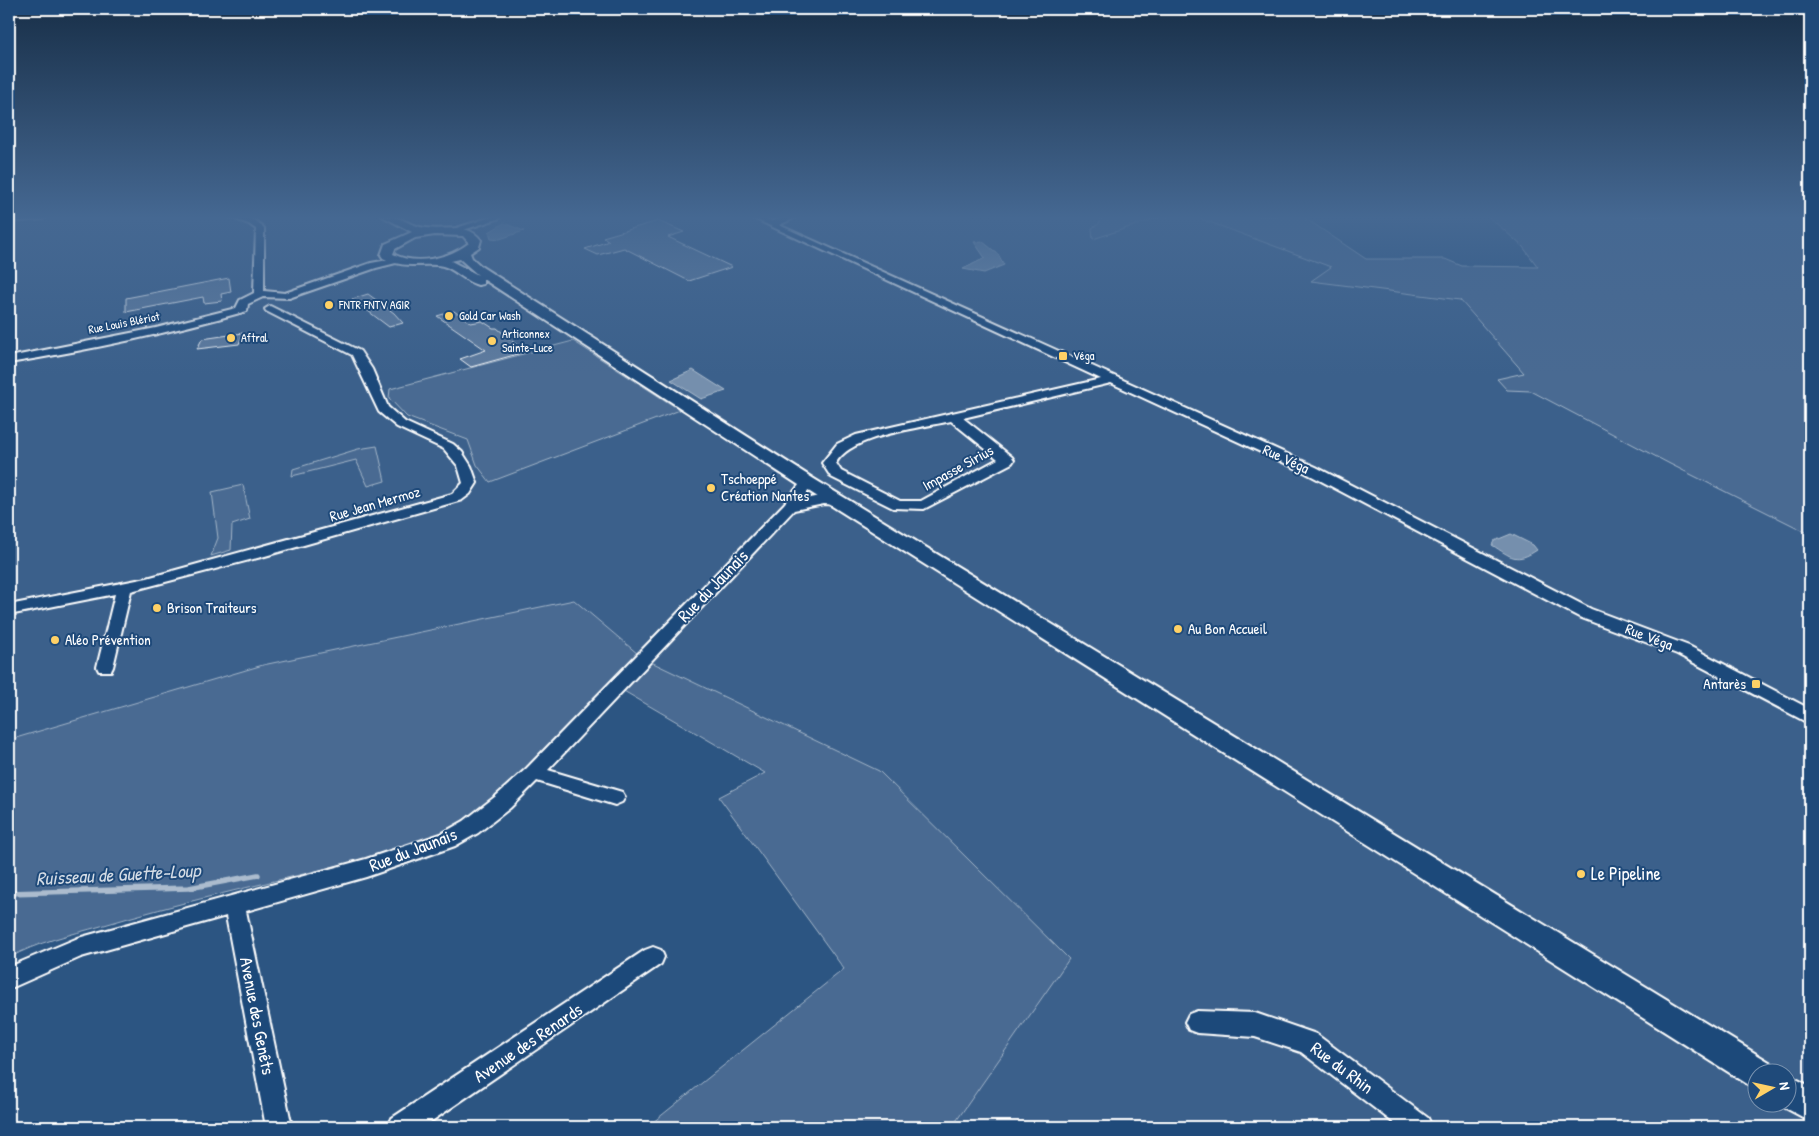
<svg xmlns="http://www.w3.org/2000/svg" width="1819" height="1136" font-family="'Patrick Hand',sans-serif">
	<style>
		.built { fill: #3b618b; fill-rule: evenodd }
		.green { fill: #486b92; stroke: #a4b5c8 }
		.water { fill: #748fad; stroke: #acbcce }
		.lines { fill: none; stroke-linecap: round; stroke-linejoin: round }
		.stream { stroke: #acbcce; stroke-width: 5.5 }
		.building { fill: #5e7c9f; stroke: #fff }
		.minor-casing { stroke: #fff; stroke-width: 4 }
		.major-casing { stroke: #fff; stroke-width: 4 }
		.minor { fill: #1f4a7a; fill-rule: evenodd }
		.major { fill: #1f4a7a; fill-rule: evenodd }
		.poi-dot { fill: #ffd166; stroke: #1f4a7a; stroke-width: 2 }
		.labels { text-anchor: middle; stroke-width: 4; stroke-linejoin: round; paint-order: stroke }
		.far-poi-label { font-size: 12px; fill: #fff; stroke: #1f4a7a; text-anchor: start }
		.far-street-label { font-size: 12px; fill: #fff; stroke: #1f4a7a }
		.street-label { font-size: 15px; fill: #fff; stroke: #1f4a7a }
		.poi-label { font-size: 15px; fill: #fff; stroke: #1f4a7a; text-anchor: start }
		.near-street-label { font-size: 18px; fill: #fff; stroke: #1f4a7a }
		.near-poi-label { font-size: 18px; fill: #fff; stroke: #1f4a7a; text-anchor: start }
		.near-water-label { font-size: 19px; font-style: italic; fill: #d5dde6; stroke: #1f4a7a }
	</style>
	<rect width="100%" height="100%" fill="#2c5582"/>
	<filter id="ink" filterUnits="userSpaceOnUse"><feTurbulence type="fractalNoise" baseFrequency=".02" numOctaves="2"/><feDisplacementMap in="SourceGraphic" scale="10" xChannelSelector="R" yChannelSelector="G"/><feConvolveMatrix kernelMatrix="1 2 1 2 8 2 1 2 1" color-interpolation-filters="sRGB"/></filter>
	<g filter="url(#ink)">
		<path class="built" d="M9,216h1090l2,3 -2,5 -7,4 2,11 64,-21 35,-2 139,51 -20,14 148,19 64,74 -17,16 24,1 139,73 140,70v593h-858l117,-169 -428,-301 -67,-57 -311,65 -254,75zM1756,1074h30v30h-30z"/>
		<path class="green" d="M1099,216h75l-16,2 -65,21 -1,-11 7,-4 2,-5z
			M1193,216h109l64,43h79l17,7 76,1 -15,-20 -35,-31h322v318l-140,-70 -139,-73 -24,-1 -10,-11 27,-6 -64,-73 -149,-19 20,-14z
			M573,341l107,69 -190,72 -13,-17 -9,-25 -61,-23 -18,-19 1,-9z
			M377,446l8,35 -17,5 -12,-26 -64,16 1,-7 65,-20z
			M243,485l7,34 -18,6 -1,25 -20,6 7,-18 -6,-46z
			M574,600l64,54c-67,62 -120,143 -204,184 -29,15 -70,21 -102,29 -77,19 -155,36 -231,59 -31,9 -64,16 -92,32v-218l254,-75z
			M649,661l230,110 190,188 -117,168h-305l197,-158 -125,-172 46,-24 -143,-83z"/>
		<path class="water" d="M504,223l20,8 -24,8 -9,-1 -2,-6z
			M982,241l16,13 6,11 -20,8 -21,-4 22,-11 -11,-16z
			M693,370l33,21 -25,8 -30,-19z
			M1511,534l22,11 4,5c-21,14 -26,7 -45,-5l2,-4z"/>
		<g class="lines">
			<path class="stream" d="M9,893l180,-5 69,-13"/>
		</g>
		<path class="building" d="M658,221l26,11 -16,5 64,30 -43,14 -65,-33 -26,7 -13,-6 24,-8 -6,-4z
			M229,278l2,14 -10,2 1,7 -18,2 -1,-6 -77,15v-14z
			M368,294l26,19 9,10 -14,4 -37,-28z
			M454,311l17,12 11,-2 11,7h4l28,24 -54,15 -11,-8 26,-9 -49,-34z
			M243,333l-4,11 -42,5 5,-10z"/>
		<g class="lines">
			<defs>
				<path id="minor" d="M9,216h38l-4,3 -34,3z
					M227,216c14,0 27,1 37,12v63l21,2 86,-30 28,-5 5,3 -28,7 -87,30 -26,-1 -15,7 -1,7c-78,22 -158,39 -238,52v-6l147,-29 80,-20 4,-8 14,-7 2,-64 -7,-5z
					M494,216l6,2 -49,16 -4,-3z
					M749,216h11l12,5 15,-5h12l-20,9 537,242 275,142 98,37 121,63v15l-133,-70 -98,-37 -273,-144 -195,-90 -148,35 49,39 2,3 -2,3 -88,46 -31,-1 -62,-31 -9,-14 15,-19 19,-9 245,-56zM951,421l47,38 -77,42h-21l-59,-30 -5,-8c15,-28 85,-35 115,-42z
					M270,306l90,45 12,18 16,38 17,15 48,22 9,8 9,14 6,17 -7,11 -8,6 -197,56 -134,35 -18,76 -2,4h-12l-2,-4 18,-73 -106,21v-10l138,-27 305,-84 11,-11 -5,-17 -14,-17 -47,-22 -18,-15 -27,-57 -86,-44 -1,-2z
					M808,479l7,4 -14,17c12,-2 35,-10 44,1l-7,4 -14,-1 -30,6 -246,260 74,22 3,5 -3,5 -7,3 -78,-24 -27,27 -32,25 -23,13 -89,31 -120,34 46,216h-26l-40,-211 -145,41 -72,32v-22l69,-29 288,-79 75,-25 23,-13 32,-25 31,-28 257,-264 19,-24z
					M653,947l8,3 3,7 -3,7 -238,163h-35l4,-9 253,-168z
					M1197,1011l58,2 61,21 112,84 4,9h-33l-98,-75 -46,-15 -58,-4 -8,-3 -4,-8 4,-8z"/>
				<path id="major" d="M382,216c19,-1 27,10 44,12 20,3 41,-6 55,12l-2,7 -9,6 2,5 10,9 332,212 957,584 5,11h-20v15l-7,-4 -947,-598 -319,-208v5l-5,1c-15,-4 -26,-20 -42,-20 -20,-1 -35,3 -53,-7l-2,-3 4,-11 27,-12zM435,235l28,1 6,7c-19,15 -53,23 -76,11l2,-5 20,-11zM460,259l18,16 -27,-14z
					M1786,1074l24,12v35l-32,-17h8z"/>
			</defs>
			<use href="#minor" class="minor-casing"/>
			<use href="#major" class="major-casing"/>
			<use href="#minor" class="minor"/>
			<use href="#major" class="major"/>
		</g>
	</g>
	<linearGradient id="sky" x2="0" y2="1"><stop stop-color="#182f48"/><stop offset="0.58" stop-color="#456892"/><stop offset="1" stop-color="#456892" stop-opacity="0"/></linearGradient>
	<rect width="1819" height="375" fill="url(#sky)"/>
	<g class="poi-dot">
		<circle cx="329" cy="305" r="5"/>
		<circle cx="449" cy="316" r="5"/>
		<circle cx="231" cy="338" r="5"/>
		<circle cx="492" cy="341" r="5"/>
		<rect x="1058" y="351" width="10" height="10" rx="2.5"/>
		<circle cx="711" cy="488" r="5"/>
		<circle cx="157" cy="608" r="5"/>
		<circle cx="1178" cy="629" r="5"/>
		<circle cx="55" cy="640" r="5"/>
		<rect x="1751" y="679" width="10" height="10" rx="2.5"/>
		<circle cx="1581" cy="874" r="5"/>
	</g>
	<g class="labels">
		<g class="far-poi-label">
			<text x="339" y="309">FNTR FNTV AGIR</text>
			<text x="459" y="320">Gold Car Wash</text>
			<text x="502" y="338">Articonnex<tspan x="502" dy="14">Sainte-Luce</tspan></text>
			<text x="241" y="342">Aftral</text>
			<text x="1073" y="360">Véga</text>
		</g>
		<g class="far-street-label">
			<text transform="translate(124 323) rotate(-11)" y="4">Rue Louis Blériot</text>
		</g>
		<g class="street-label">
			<text transform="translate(1286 459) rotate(25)" y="5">Rue Véga</text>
			<text transform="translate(958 468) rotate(-29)" y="5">Impasse Sirius</text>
			<text transform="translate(375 504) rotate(-16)" y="5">Rue Jean Mermoz</text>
			<text transform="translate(1649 637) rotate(21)" y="5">Rue Véga</text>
		</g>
		<g class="poi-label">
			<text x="721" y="484">Tschoeppé<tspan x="721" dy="17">Création Nantes</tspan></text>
			<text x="167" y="613">Brison Traiteurs</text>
			<text x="1188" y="634">Au Bon Accueil</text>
			<text x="65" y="645">Aléo Prévention</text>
			<text x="1746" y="689" text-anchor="end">Antarès</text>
		</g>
		<g class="near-street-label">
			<text transform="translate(713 586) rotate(-46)" y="6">Rue du Jaunais</text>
			<text transform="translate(413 850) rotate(-21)" y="6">Rue du Jaunais</text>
			<text transform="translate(257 1016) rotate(79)" y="6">Avenue des Genêts</text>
			<text transform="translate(528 1043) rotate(-34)" y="6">Avenue des Renards</text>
			<text transform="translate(1342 1068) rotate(37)" y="6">Rue du Rhin</text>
		</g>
		<g class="near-poi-label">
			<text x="1591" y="880">Le Pipeline</text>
		</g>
		<g class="near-water-label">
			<text transform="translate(118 874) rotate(-3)" y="7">Ruisseau de Guette-Loup</text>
		</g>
	</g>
	<rect width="1819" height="1136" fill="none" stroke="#1f4a7a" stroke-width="30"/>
	<rect x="15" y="15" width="1789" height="1106" fill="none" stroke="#fff" stroke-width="2" filter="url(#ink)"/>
	<g transform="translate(1772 1088) rotate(81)"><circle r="24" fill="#1f4a7a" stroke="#7992af"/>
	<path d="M0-4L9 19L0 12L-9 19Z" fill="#ffd166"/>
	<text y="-8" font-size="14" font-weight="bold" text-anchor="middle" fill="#ffffff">N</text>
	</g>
</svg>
